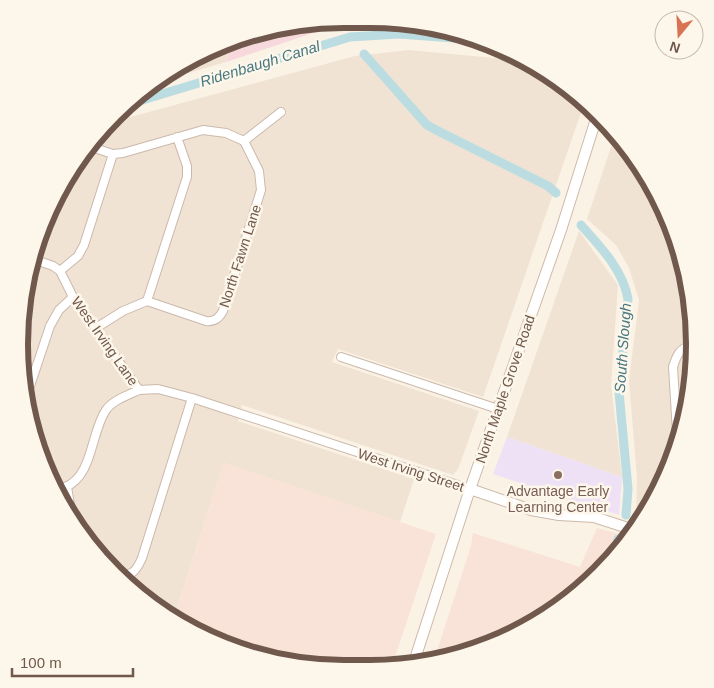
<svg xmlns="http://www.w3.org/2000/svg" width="714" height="688" font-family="Helvetica,sans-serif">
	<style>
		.residential { fill: #f1e3d3 }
		.commercial { fill: #f9e3d9 }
		.education { fill: #eee1f6 }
		.medical { fill: #f7d8dc }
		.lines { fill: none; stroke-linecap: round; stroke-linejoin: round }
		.canal { stroke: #bbdce1; stroke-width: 9 }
		.street-casing { stroke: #cab9ac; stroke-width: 10 }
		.secondary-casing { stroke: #cdbaaa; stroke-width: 12 }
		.street { stroke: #fff; stroke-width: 8 }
		.secondary { stroke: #fff; stroke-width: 10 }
		.education-dot { fill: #8d6e63; stroke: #fdf6ea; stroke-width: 2 }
		.labels { text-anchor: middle; stroke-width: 5; stroke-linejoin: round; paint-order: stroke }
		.street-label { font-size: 14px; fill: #70594c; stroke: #fdf6ea }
		.education-label { font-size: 14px; fill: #785e54; stroke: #fdf6ea }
		.water-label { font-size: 15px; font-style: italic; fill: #487881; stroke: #fdf6ea }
		.rim { fill: none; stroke: #70594c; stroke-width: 6 }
	</style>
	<rect width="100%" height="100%" fill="#faf2e4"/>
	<path class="residential" d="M233,39l-7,23 -75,22 12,-10 56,-30z
		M409,50l107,10 69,41 -102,296 -145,-48 -6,13 147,49 -21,58 -5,6 -211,-70 -4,16 176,58 -14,43 -176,-59 -50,153 -28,-14 -47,-44 -47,-70 -33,-122 17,-126 26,-58 38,-53 14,-12 9,2 232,-63z
		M614,138l48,62 33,122 -17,126 -42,73 1,-43 -8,-97 10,-81 -10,-32 -13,-23 -29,-26z
		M579,231l39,54 -7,100 11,92 -115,-40z"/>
	<path class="commercial" d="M224,463l212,71 -45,135 -131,-11 -86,-42z
		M597,528l23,6 -7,26 -99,76 -79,21 36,-111 2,-13 107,34z"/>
	<path class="education" d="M507,437l115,40 -3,38 -126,-41z"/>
	<path class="medical" d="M344,19l21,3v1l-25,3 -27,7 -87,29 7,-23 47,-14z"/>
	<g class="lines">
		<path class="canal" d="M364,54l63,71 11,6 110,55 8,7
			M131,102h5l214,-65 49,-3 82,6
			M581,225c19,21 42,45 47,74l-9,93 9,97 -2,26
			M614,559l4,-20"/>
		<defs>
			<path id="street" d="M244,141l37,-29
				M88,146l25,8 10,-1 80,-23 23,3 18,8
				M33,259l20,7 7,5 13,26 66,93 19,-1 34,9 278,91
				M60,271l18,-15 6,-11 29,-91
				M147,301l40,-124v-11l-10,-29
				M96,328l27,-17 24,-10 59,20c9,1 13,-3 17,-10l38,-121 -2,-19 -15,-30
				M341,357l157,52
				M27,395l23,-69 9,-16 14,-13
				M678,449l-5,-82c4,-13 6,-17 19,-23
				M67,487l4,23v6
				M54,490c3,-1 8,-1 11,-3 28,-10 26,-56 41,-77 7,-10 22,-15 33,-20
				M97,555l8,8
				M114,572c17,5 21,2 28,-14l50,-160"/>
			<path id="secondary" d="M470,489l61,21 28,5 35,2 37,12
				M414,662l56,-173 91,-259 36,-114"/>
		</defs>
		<use href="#street" class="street-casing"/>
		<use href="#secondary" class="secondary-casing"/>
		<use href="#street" class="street"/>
		<use href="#secondary" class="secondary"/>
	</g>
	<circle class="education-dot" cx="558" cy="475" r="5"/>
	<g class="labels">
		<g class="street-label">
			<text transform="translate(240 256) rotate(-72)" y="5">North Fawn Lane</text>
			<text transform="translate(105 341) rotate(55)" y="5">West Irving Lane</text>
			<text transform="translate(505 389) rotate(-71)" y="5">North Maple Grove Road</text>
			<text transform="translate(411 470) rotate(18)" y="5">West Irving Street</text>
		</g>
		<g class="education-label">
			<text x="558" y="496">Advantage Early<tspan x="558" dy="16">Learning Center</tspan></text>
		</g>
		<g class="water-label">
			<text transform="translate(260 64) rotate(-17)" y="5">Ridenbaugh Canal</text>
			<text transform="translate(623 348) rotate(-86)" y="5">South Slough</text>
		</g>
	</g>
	<path d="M0 0H714V688H0ZM344 28H370A316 316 0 0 1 686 344V344A316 316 0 0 1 370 660H344A316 316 0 0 1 28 344V344A316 316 0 0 1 344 28Z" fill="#fdf6ea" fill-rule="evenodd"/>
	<path class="rim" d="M344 28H370A316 316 0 0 1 686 344V344A316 316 0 0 1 370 660H344A316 316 0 0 1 28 344V344A316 316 0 0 1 344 28Z"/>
	<g transform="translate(679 35) rotate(198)"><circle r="24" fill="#fdf6ea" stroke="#c5b7ab"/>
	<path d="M0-4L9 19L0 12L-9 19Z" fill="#d97254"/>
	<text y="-8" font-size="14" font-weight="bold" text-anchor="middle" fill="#70594c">N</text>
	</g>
	<path d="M12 668v8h121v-8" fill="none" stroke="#70594c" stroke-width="2.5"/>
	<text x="20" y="668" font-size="15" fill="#70594c" stroke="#fdf6ea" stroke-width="4" paint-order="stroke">100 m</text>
</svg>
